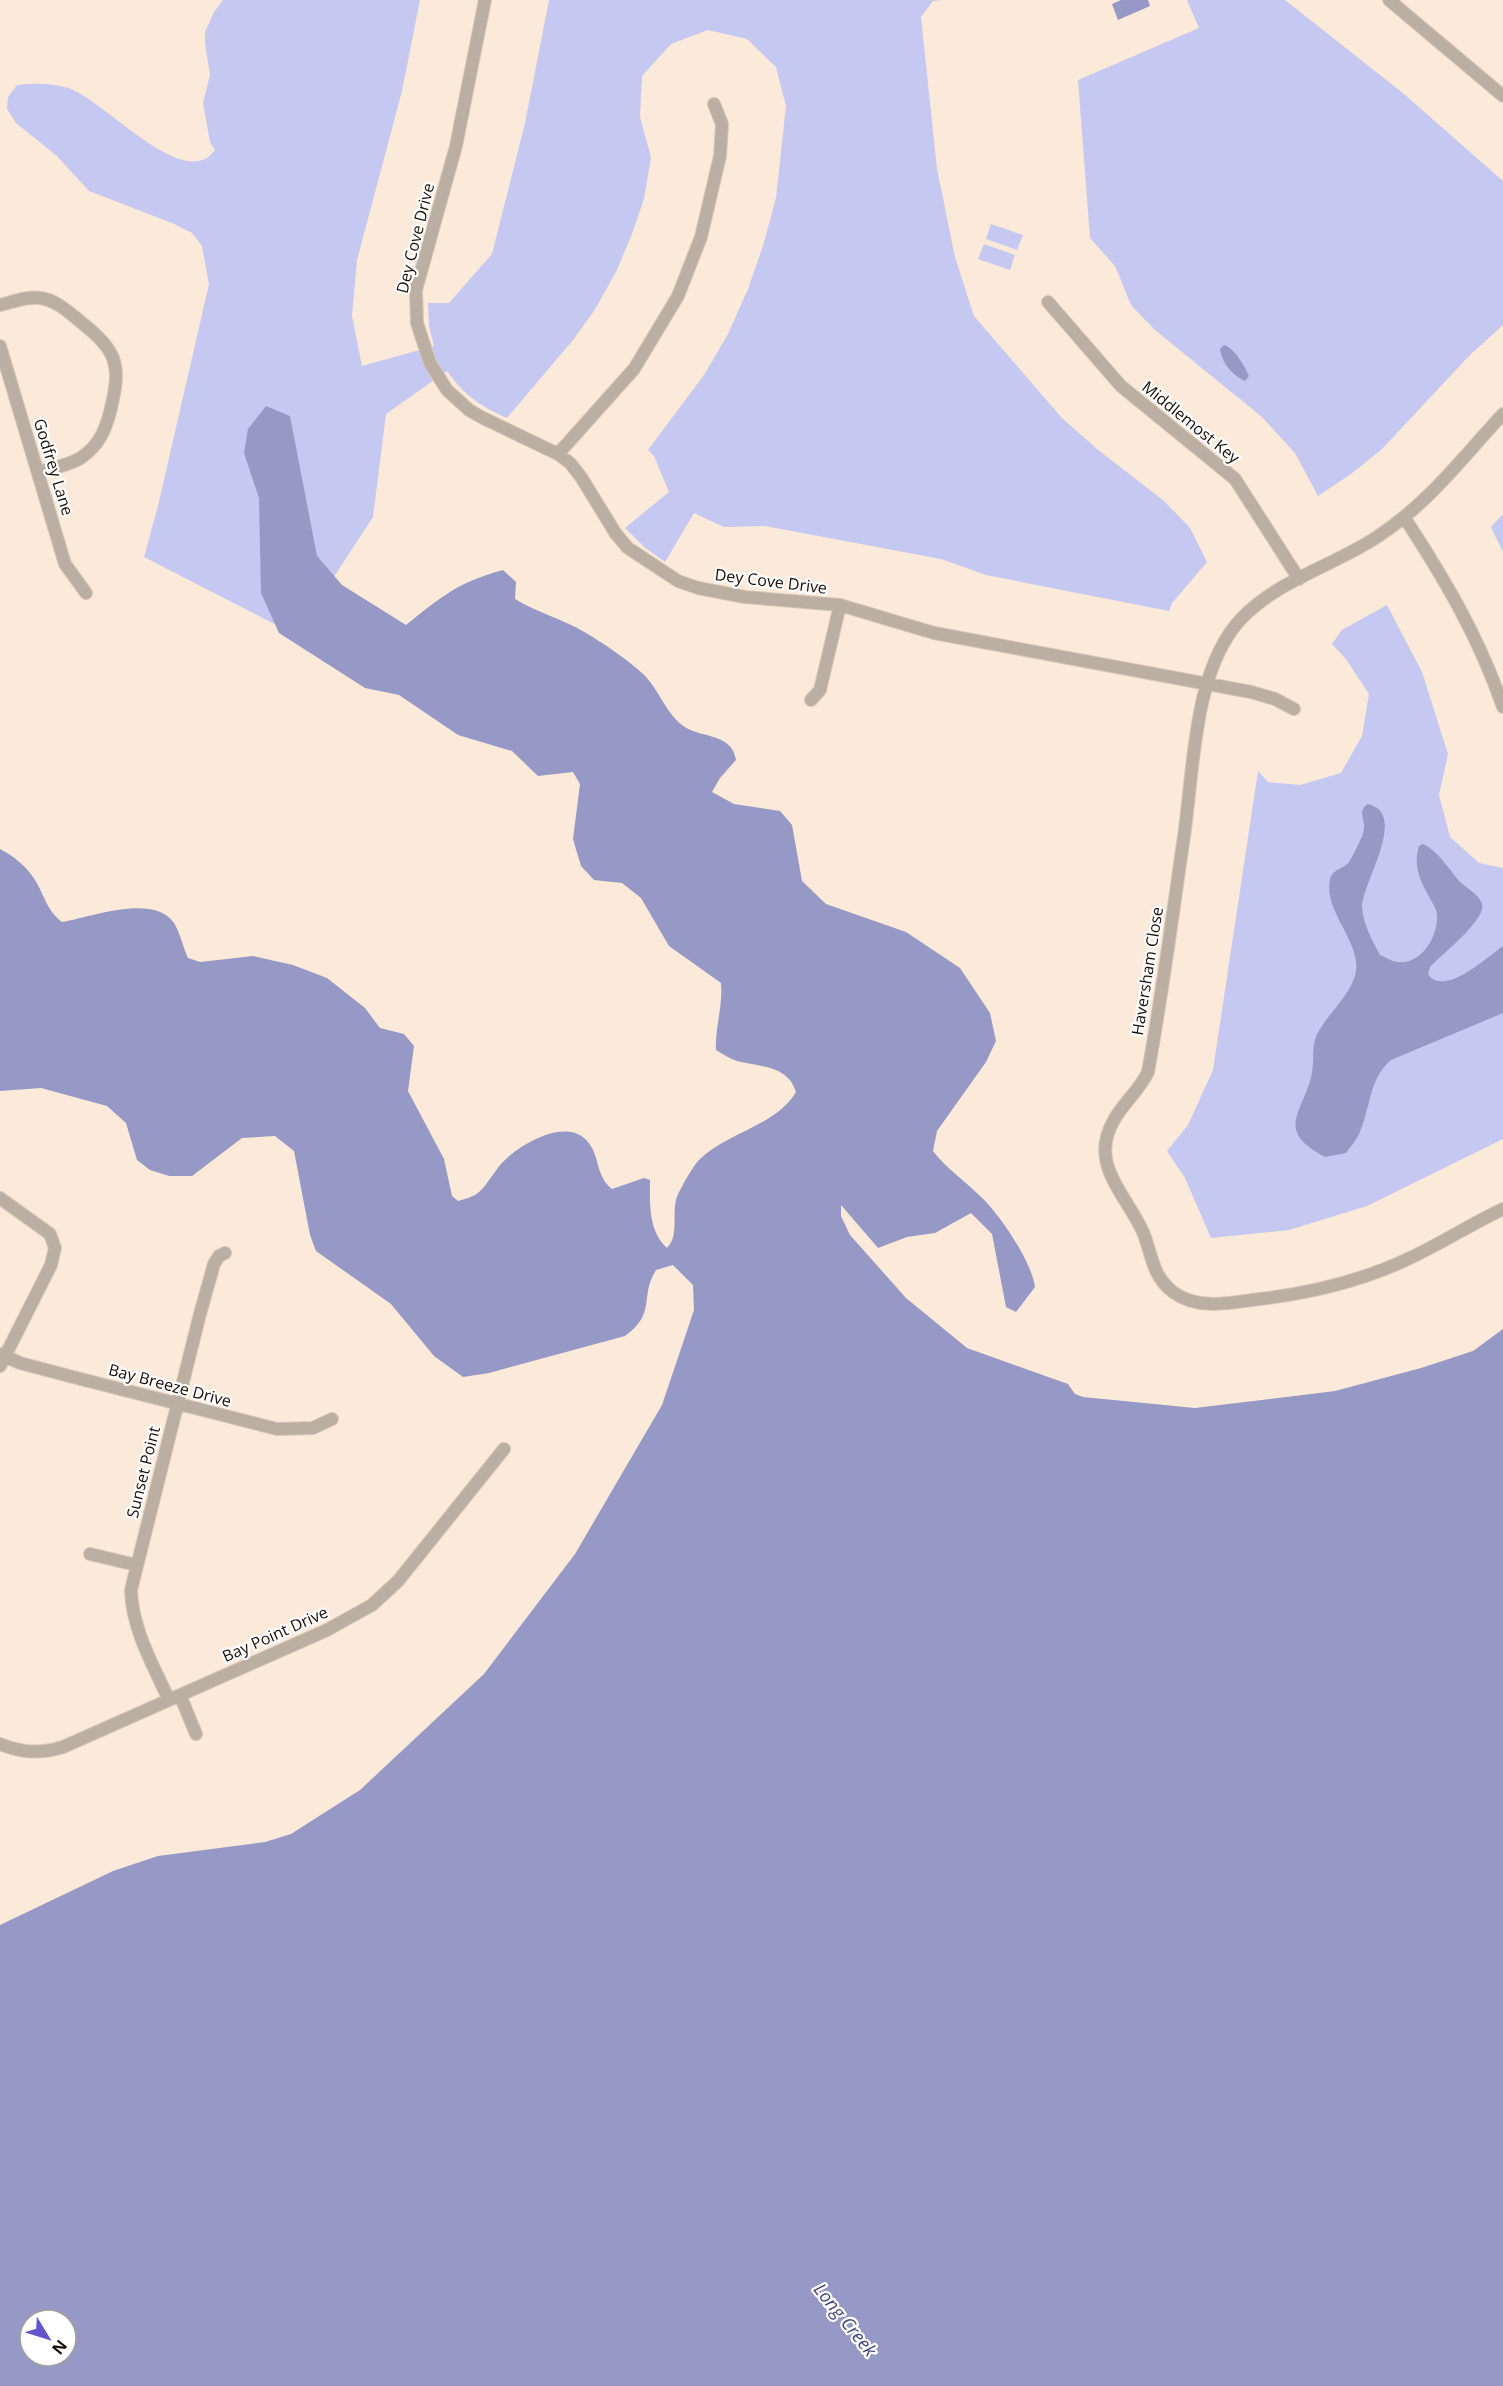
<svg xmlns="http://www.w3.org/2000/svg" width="1503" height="2386" font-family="'Open Sans',sans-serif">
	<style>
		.green { fill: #c5c8f0 }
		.water { fill: #9699c5; fill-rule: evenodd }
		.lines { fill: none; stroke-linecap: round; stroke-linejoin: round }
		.street-casing { stroke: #d7c6b7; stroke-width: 14 }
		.street { stroke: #bbaea3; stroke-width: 12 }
		.labels { text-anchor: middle; stroke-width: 4.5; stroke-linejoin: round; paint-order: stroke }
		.street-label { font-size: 16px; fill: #180f06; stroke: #fff }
		.water-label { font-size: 18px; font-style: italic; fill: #45457f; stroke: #fff }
	</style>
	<rect width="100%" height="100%" fill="#fbe9d9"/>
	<path class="green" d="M223,0h197l-18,91 -45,169 -5,56 10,50 72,-20 -5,-20 -1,-23h21l43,-49 33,-131 24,-123h393l-9,1 -12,16 16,152 18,88 19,59 88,102 35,31 67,52 26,27 17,34 -35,41 -3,8 -183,-36 -45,-16 -176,-33 -41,1 -30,-14 -29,49 -21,-15 -19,-19 44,-36 -15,-36 -6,-6 56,-75 24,-41 20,-45 15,-43 13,-48 10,-92 -10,-39 -29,-28 -39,-9 -37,14 -29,32 -2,41 11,40 -7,42 -12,35 -16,38 -22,39 -21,29 -66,78c-26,-11 -44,-24 -60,-47l-61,43 -13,103 -77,118 -152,-78 14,-51 51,-222 -7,-38 -10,-13 -20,-10 -83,-32 -32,-35 -41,-33 -9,-14 1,-12 9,-12c16,-2 35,-2 51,3 34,11 101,88 137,71 4,-1 7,-6 10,-9l-5,-8 -7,-39 7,-28 -5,-31v-12l9,-20z
		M1187,0h98l119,94 99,87v144l-34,31 -87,93 -31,25 -33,22 -23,-43 -33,-36 -107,-87 -24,-25 -16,-39 -25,-28 -12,-158 121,-52z
		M991,224l32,11 -6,15 -31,-11z
		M984,244l31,11 -5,15 -32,-11z
		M1503,514v38l-12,-25z
		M1387,605l35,67 26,82 -9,41 11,42 29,26 24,5v271l-136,67 -78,24 -78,8 -26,-60 -18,-27 21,-26 25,-55 45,-299 10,11 32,3 41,-12 21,-37 7,-42 -23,-35 -14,-15 10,-14z"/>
	<path class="water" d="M1121,0h27l2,6 -32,14 -6,-16z
		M1224,345c9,2 21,21 25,31l-4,5c-13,-6 -23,-18 -25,-32z
		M266,406l24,10 27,140 25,29 64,40c35,-28 52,-43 97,-55l13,12 -1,17c23,14 48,20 71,34 17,10 42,27 56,40 16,14 23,39 40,52 18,14 50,7 54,35l-16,18 -8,14 22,12 46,7 12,14 10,56 24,23 80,28 54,36 30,45 6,28 -10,21 -49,69 -4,20c14,18 31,29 47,45 19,17 52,66 55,91l-19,25 -10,-5 -14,-73 -21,-21 -36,20 -28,4 -29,11 -37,-43v11l9,19 56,63 61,50 101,36 7,10 8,3 112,11 140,-17 86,-23 52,-17 30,-22v1057h-1503v-461l113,-54 45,-15 107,-14 26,-8 69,-44 124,-116 91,-120 87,-149 32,-95 -1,-25 -20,-20 -17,5c-17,27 1,43 -31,66l-136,37 -26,4 -29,-21 -43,-52 -75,-53 -6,-16 -16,-84 -19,-15 -33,2 -50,38h-23l-19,-6 -13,-10 -11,-37 -19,-17 -66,-18 -41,3v-242c12,6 26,17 33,28 11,16 13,33 29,45 29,-5 92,-29 112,1 6,9 9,24 14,35l12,4 53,-6 40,9 34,13 38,30 15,20 24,6 10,12 -6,45 36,68 8,37 6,5c6,-2 16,-4 21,-9 10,-9 16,-23 26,-32 16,-16 58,-40 79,-22 17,14 10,37 28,51l32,-11 6,2c0,24 -2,50 17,68 12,-12 5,-32 9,-48 2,-8 17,-34 23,-40 28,-28 77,-34 97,-68 -8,-27 -36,-25 -59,-31 -7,-2 -14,-7 -21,-11 -1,-23 7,-44 5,-67l-52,-37 -28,-48 -19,-15 -28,-3 -13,-14 -8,-27 7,-55 -7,-12 -35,4 -26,-25 -54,-16 -59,-40 -34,-7 -86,-55 -18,-40 -2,-95 -15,-45 4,-24zM30,2320h36v36h-36z
		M1368,804c41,10 -6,79 -6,103 1,17 10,33 18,48 5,2 11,6 17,7 25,3 41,-26 40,-47 0,-5 -3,-9 -5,-13 -10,-18 -20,-34 -13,-56l4,-2c16,8 25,24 36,37 7,7 20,13 23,23 5,15 -41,51 -52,63l-2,7c16,24 59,-17 75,-28v67l-112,47c-23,20 -20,48 -32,74 -3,7 -9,13 -13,19l-21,4c-52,-28 -21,-44 -13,-84 3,-17 -2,-28 8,-44 11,-18 28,-32 35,-53 9,-33 -32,-63 -25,-96 2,-11 14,-11 19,-18 3,-5 7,-12 9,-17 2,-4 6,-12 6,-17 1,-10 -7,-17 4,-24z"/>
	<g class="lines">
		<defs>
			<path id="street" d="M485,0l-29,146 -40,144 1,33 13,40 17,27 22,20 14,8 75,36 12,9 11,14 35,57 12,14 50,33 20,7 47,9 95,8 94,28 317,59 24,7 19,10
				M1389,0l114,96
				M1048,302l73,84 114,93 64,100
				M0,305c13,-3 27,-9 40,-7 15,2 25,11 36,20 40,32 47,43 34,94 -5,19 -11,33 -28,45 -11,8 -30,11 -43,15
				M0,346l65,218 21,29
				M1503,414c-42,45 -73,88 -126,123 -44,29 -99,43 -136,82 -49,52 -47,155 -58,224 -11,76 -21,153 -35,229 -9,19 -24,30 -34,48 -26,44 12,74 29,112 9,22 9,44 30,60 23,17 52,12 79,8 55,-6 108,-18 158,-42 32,-15 61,-34 93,-49
				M558,454l76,-85 44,-73 23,-59 19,-81 2,-32 -8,-20
				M1404,517c40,61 75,120 99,190
				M811,700l9,-10 20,-85
				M0,1198l50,36 5,14 -4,17 -51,101
				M0,1354l20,9 53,14 204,52 36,-1 19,-9
				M90,1554l46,11
				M180,1695l16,39
				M169,1700c-16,-35 -37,-71 -38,-110l69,-276 14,-50 5,-8 6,-3
				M0,1744c22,9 40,10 63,3l264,-117 45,-25 26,-24 106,-132"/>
		</defs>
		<use href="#street" class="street-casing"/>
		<use href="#street" class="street"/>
	</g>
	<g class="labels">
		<g class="street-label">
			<text transform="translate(415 238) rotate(-76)" y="6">Dey Cove Drive</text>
			<text transform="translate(1191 422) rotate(39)" y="6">Middlemost Key</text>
			<text transform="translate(54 467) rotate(73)" y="6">Godfrey Lane</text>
			<text transform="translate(771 581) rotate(7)" y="6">Dey Cove Drive</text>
			<text transform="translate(1147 971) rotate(-81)" y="6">Haversham Close</text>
			<text transform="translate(170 1385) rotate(15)" y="6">Bay Breeze Drive</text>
			<text transform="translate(143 1472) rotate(-76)" y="6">Sunset Point</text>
			<text transform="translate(275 1634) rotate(-24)" y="6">Bay Point Drive</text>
		</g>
		<g class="water-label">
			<text transform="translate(845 2320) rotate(51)" y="6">Long Creek</text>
		</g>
	</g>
	<g transform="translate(48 2338) rotate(128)"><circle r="28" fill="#ffffff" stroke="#a39f9b" stroke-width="1.5"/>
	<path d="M0-4.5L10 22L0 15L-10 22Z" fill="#5f56ce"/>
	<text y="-9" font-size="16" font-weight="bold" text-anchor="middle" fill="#180f06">N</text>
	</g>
</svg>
